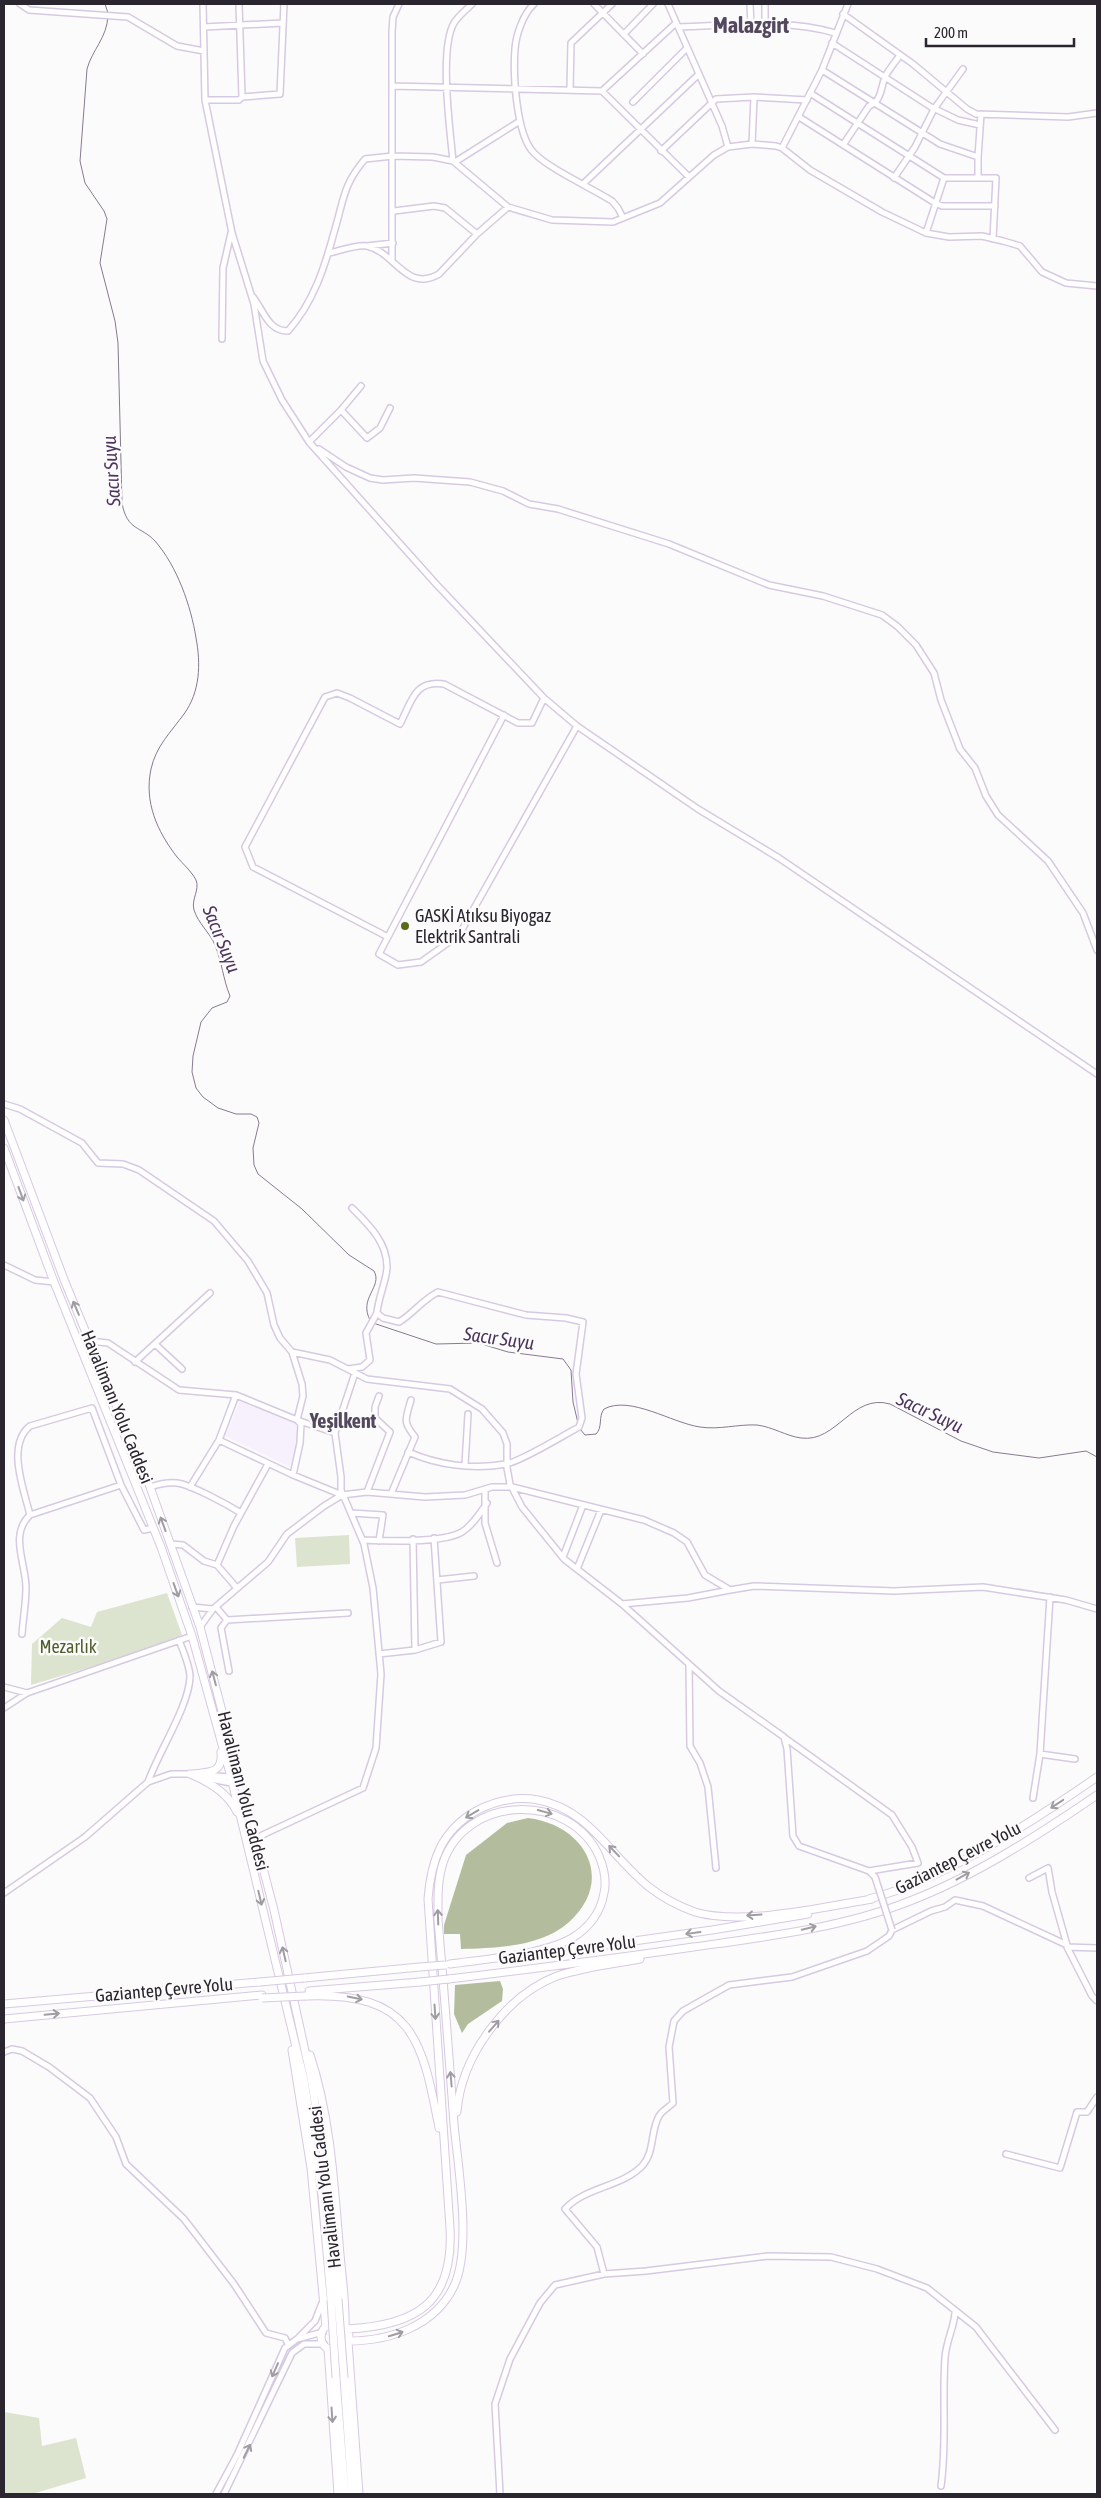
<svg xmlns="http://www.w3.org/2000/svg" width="1101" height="2498" font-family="'Asap Condensed',sans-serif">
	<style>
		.built { fill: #f7f0fd }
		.green { fill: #dce3cf }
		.forest { fill: #b3bd9e }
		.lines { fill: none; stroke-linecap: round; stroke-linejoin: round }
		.stream { stroke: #877a91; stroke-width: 1 }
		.minor-casing { stroke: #d7c9e2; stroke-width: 8 }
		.highway-casing { stroke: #d7c9e2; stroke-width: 9 }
		.minor { stroke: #fff; stroke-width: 5 }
		.highway { stroke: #fff; stroke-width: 7 }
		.minor-bridge-casing { stroke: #d7c9e2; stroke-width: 8; stroke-linecap: butt }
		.highway-bridge-casing { stroke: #d7c9e2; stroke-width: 9; stroke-linecap: butt }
		.minor-bridge { stroke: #fff; stroke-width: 5 }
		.highway-bridge { stroke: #fff; stroke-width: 7 }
		.oneway { stroke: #9f9da1 }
		.poi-dot { fill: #596c1a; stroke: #fbfbfb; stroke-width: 2 }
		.labels { text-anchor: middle; stroke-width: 5; stroke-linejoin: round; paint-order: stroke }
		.poi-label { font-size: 18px; fill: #2a252e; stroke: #fbfbfb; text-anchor: start }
		.street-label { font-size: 18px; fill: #2a252e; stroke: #fbfbfb }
		.park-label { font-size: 18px; fill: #515e2d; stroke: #fbfbfb }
		.water-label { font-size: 19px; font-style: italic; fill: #4c345d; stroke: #fbfbfb }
		.quarter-label { font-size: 20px; font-weight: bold; fill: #54485e; stroke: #fbfbfb }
		.district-label { font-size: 22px; font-weight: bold; fill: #54485e; stroke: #fbfbfb }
	</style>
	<rect width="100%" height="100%" fill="#fbfbfb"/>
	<path class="built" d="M240,1401l56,23 2,16 -8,27 -65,-31z"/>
	<path class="green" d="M349,1535l1,29 -53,3 -2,-29z
		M167,1593l15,42 -45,18 -106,32 1,-41 30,-26 29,9 6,-15z
		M4,2412l35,6 3,28 34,-8 10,40 -54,16h-28z"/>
	<path class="forest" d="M528,1818c58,7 88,63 40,105 -27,24 -73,25 -107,26l-1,-15h-16v-9l22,-70 41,-32z
		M500,1981l3,8 -1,12 -34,23 -6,9 -8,-19 1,-29z"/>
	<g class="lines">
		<path class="stream" d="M105,4l3,9
			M108,16c-1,22 -16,34 -21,53l-7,92 5,22 19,28 3,8 -7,44 15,58 3,22 4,160c5,28 19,23 33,38 22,25 36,65 41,97 5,26 4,54 -12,76 -13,18 -28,32 -33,55 -7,33 6,62 26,88 6,7 15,15 19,23 4,10 -5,19 -2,30 4,13 16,23 21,35 7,17 8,34 15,51l-3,6 -15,6 -11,14 -8,34 -1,16 4,16 7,9 15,11 18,6h15l6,3 2,6 -6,25 1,17 4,9 44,35 47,46 25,16c9,16 -16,27 -4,49
			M373,1323l63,21 42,-1 30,9 55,7 8,11 2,32 5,21
			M580,1429l5,6 11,-1c7,-7 2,-17 8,-25 26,-14 68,14 96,18 19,3 38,-3 57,-2 16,2 29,11 44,13 36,5 51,-45 89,-34l71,37 32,11 46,6 47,-7 11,6"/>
		<defs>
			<path id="minor" d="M20,4l9,6 99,7 49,29 27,5
				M203,4l2,96 27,133 22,71 9,57 19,39 27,42 128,143 107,113 33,28 121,83 81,49 318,216
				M239,4l3,93
				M534,4c-11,10 -18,31 -19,45 -2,25 1,86 19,104 17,17 56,34 78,48l6,7 5,10
				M594,4l49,50
				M668,4l54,122 6,21
				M750,4l1,22
				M765,4v21
				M843,14l70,50 54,45 9,5 92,3 29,-4
				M204,27l79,-4
				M678,27c51,-1 108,-9 157,6
				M625,33l28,-29
				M832,43l99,64 27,13 22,5
				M822,70l118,74 38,13 3,-43
				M392,86l210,5 87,86
				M570,89l1,-46 41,-39
				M602,91l74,-68
				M810,93l134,85h52l-3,61
				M205,100h34l3,-3 38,-3 4,-90
				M633,102l54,-54
				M799,117l136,86 7,3h53
				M752,144l2,-47
				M843,145l26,-39c14,-6 11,-19 17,-31 4,-7 10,-14 14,-20
				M782,148l40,-78 26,-66
				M661,151l55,-52 38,-2 53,3
				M453,161c-3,-31 -14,-112 1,-138 4,-7 12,-13 18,-19
				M455,162l65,-41
				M894,178l21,-31 19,-38 29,-40
				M978,178v-21
				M583,184l116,-110
				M394,211l40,-5 11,2 32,26
				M926,233l18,-55
				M367,246l26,-3
				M329,253c10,-2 28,-9 38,-7 28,6 39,47 72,28l38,-40 31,-27
				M392,261v-229l1,-15 6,-13
				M253,297c11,14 15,34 35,34 26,-29 37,-65 47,-102 9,-30 8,-44 30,-70l28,-3 40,1 20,4 55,46 44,13 61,2 47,-19 54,-48 14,-8 24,-3 24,2 6,2 28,22 72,42 44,21 23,4 33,-1 21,5 17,5 22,26 24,11 31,3
				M222,339l1,-71 8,-35
				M341,410l26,28 13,-10 10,-20
				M309,442l32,-32 20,-24
				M319,449l27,18 24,11 13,2 31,-2 56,4 33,9 26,13 29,5 111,35 100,41 54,11 59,19 15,11 19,19 18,28 7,27 19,49 15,19 11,28 12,19 50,46 35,52 14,37
				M504,715l-125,239 19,11 23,-3 38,-27 118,-209
				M388,937l-135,-70 -8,-20 80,-150 12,-4 13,5 50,26c12,-23 14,-44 44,-40l74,39h14l12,-25
				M4,1104l16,5 62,34 16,20 25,1 16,6 75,51 34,40 19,32 7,32 6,13 12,14 10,32 1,12 -6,24 38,13
				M352,1208c17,17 35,34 35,59 0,12 -9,31 -10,46l6,5 16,4c15,-9 23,-22 39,-30l88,23 40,3 17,4 -7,52 6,44 -3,9c-17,9 -57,34 -73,37 -33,6 -68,1 -98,-12
				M4,1265l31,15 19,2
				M90,1341l18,2 71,47 57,5 61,25 4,4 -1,19 -7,32
				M155,1344l27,25
				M292,1352l38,8 37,19 83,10 32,20 21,24 4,11v24l3,16 12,23 42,52 58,45 66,-6 42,-8
				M135,1362l75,-69
				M348,1369l14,-2 8,-7 -4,-27 11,-20
				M219,1440l74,35 49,20
				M465,1465l3,-51
				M150,1487c9,-3 17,-5 27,-4 15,2 51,22 64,30
				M190,1487l29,-47 17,-45
				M485,1489v34l12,40
				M367,1492l23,-60 -15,-14v-11l4,-11
				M391,1494l24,-57c-12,-15 -10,-17 -4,-37
				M351,1513l32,2 -4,26
				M30,1515c-6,-25 -24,-70 0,-89l62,-18 29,77 23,45 9,-2
				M413,1539l2,111
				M363,1540c21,1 81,3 99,-8 11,-7 18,-19 25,-29
				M171,1544l12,1 21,16 13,4 19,22
				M563,1557l20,-52
				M217,1565l17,-39 34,-62
				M577,1569l24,-59
				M437,1580l37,-4
				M622,1604l97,87 65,46 3,12 6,87 6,10 70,25 6,6
				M192,1607l21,2
				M216,1607l11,13 121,-7
				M227,1620l-6,8 8,43
				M200,1627l13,-18 55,-47 19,-28 37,-28 18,-11 25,-3 58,5 40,-2 27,-8h20l132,33 30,13 13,9 18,33 25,15 24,-4 140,5 89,-4 83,13 31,9
				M22,1634c1,-15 4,-31 4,-46 0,-25 -17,-53 4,-73l91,-30
				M379,1654l36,-4 26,-8 -7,-104
				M689,1665l1,81 10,17 8,24 8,81
				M4,1687l23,6
				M4,1708l23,-15 165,-57
				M785,1738l107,77 20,32 6,16 -49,8
				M1040,1754l35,5
				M204,1775l37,3
				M205,1778l37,7
				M148,1782c10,-29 41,-76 42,-105 0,-11 -7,-26 -11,-37
				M1033,1798l7,-44 10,-157
				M256,1838l107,-50 13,-40 5,-74 -8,-86 -9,-44 -23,-54v-13l-6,-44 20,-60
				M1029,1878l19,-10 4,24 15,53
				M4,1893l81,-56 63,-55 23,-8h22
				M1097,1948l-30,-1 25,49 5,5
				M4,2052l8,-3 10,2 27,16 41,31 26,39 10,27 58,55 50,65 32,49 19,5 3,6
				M1006,2154l54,14 17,-56h10l10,-15
				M604,2274l-7,-27 -32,-38c20,-22 57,-22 77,-43 13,-14 8,-34 17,-50 3,-5 10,-9 14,-13l-4,-56 5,-26 9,-10 46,-26 63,-8 75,-26 22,-15 3,-6 39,-19 14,-4 10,-7 28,6 84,39
				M299,2337l16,-16 7,-18
				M941,2486c6,-43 1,-86 4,-128 1,-17 9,-30 10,-45
				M216,2494l21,-39 48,-107 12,-9 26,-7
				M224,2494l68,-141 12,-9h20
				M500,2494l-5,-90 15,-45 30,-56 15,-18 49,-11 42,-3 122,-15 63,1 46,12 50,19 49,39 79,103"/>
			<path id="highway" d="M4,1120l61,162 85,205 50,140 74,283 37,168 14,85 13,136
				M4,1148l50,134 107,265 31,89 39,141 73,303 18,115 9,105
				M190,1774c20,8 38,19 47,38
				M192,1774c17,-2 31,0 29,-22
				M869,1899c76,-20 163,-77 228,-122
				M534,1955l178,-25 96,-16
				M304,1978l116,-11
				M449,1979c82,-10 163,-20 244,-32 72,-10 149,-19 217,-46 65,-25 130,-67 187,-106
				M309,1991l111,-9
				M306,1996c106,-4 116,42 133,132
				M4,2004l256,-22
				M4,2019l258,-24
				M292,2050l19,118 15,159
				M310,2055c20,60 24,126 29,188 2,28 7,56 6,84
				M457,2112c4,-55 48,-116 100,-136 27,-9 55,-12 83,-17
				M321 2337a14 14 0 1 1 28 0a14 14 0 1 1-28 0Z
				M346,2329c70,-3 108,-26 104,-101l-22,-329c3,-38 13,-68 48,-88 19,-10 40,-15 62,-11 51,9 73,57 111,87 14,11 29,19 46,25 47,14 129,-5 177,-13
				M348,2341c42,0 87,-15 106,-55 18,-38 4,-119 0,-162 -5,-68 -10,-136 -16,-204 0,-19 -1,-39 5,-57 23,-69 127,-71 156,-7 5,12 8,24 5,37 -3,19 -15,35 -32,45 -29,17 -87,21 -122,26
				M348,2342l11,152
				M328,2348l10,146
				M336,2378l9,116
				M344,2378l8,116"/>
		</defs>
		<use href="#minor" class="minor-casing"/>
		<use href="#highway" class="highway-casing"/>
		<use href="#minor" class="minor"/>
		<use href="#highway" class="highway"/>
		<defs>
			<path id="minor-bridge" d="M875,1877l17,53"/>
			<path id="highway-bridge" d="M420,1967l25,-2
				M260,1982l44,-4
				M420,1982l29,-3
				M262,1998l44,-2
				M338,2299l6,79
				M331,2300l5,78"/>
		</defs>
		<use href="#minor-bridge" class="minor-bridge-casing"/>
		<use href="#highway-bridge" class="highway-bridge-casing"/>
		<use href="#minor-bridge" class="minor-bridge"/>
		<use href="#highway-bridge" class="highway-bridge"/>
	</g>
	<defs><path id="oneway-shaft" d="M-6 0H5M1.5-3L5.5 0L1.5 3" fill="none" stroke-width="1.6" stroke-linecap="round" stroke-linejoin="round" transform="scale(1.25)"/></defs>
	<g class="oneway">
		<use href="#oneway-shaft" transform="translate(21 1194) rotate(70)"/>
		<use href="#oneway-shaft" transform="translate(76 1308) rotate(-113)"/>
		<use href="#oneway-shaft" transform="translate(163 1524) rotate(-110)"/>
		<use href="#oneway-shaft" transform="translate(176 1590) rotate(70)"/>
		<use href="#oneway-shaft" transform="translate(214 1678) rotate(-105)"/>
		<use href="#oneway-shaft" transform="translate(1057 1804) rotate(147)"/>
		<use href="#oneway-shaft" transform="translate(545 1812) rotate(15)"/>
		<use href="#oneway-shaft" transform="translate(472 1814) rotate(149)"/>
		<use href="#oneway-shaft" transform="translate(614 1851) rotate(-134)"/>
		<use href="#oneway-shaft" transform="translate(963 1876) rotate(-29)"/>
		<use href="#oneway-shaft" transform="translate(260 1898) rotate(77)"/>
		<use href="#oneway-shaft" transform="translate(754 1915) rotate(176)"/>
		<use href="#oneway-shaft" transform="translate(438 1917) rotate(-92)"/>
		<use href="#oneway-shaft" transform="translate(809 1928) rotate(-13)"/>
		<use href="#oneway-shaft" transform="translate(693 1933) rotate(172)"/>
		<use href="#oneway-shaft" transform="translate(284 1954) rotate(-103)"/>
		<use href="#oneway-shaft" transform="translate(355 1998) rotate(12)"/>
		<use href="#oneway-shaft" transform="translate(435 2012) rotate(86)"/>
		<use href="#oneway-shaft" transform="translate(52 2014) rotate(-5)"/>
		<use href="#oneway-shaft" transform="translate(494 2026) rotate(-49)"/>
		<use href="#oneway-shaft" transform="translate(451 2079) rotate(-95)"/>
		<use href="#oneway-shaft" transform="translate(396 2334) rotate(-17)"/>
		<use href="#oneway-shaft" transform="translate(275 2370) rotate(114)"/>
		<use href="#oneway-shaft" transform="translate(332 2415) rotate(86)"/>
		<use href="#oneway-shaft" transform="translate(247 2451) rotate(-64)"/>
	</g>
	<circle class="poi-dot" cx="405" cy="926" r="5"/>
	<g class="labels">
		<g class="poi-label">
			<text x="415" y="922">GASKİ Atıksu Biyogaz<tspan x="415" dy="21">Elektrik Santrali</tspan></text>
		</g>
		<g class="street-label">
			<text transform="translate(117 1407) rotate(68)" y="6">Havalimanı Yolu Caddesi</text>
			<text transform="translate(243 1791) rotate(76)" y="6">Havalimanı Yolu Caddesi</text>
			<text transform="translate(958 1858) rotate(-27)" y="6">Gaziantep Çevre Yolu</text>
			<text transform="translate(567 1950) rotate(-7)" y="6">Gaziantep Çevre Yolu</text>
			<text transform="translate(164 1990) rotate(-5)" y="6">Gaziantep Çevre Yolu</text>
			<text transform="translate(325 2187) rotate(-97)" y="6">Havalimanı Yolu Caddesi</text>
		</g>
		<g class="park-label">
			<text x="68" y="1653">Mezarlık</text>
		</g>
		<g class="water-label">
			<text transform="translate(111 471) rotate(-94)" y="7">Sacır Suyu</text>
			<text transform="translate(222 939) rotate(68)" y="7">Sacır Suyu</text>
			<text transform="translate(499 1338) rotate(8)" y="7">Sacır Suyu</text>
			<text transform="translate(930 1412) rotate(25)" y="7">Sacır Suyu</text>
		</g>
		<g class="quarter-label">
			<text x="343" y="1428">Yeşilkent</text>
		</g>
		<g class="district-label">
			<text x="751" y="33">Malazgirt</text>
		</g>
	</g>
	<rect width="1101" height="2498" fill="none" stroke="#2a252e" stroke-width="10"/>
	<path d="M926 38v8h148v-8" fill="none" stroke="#2a252e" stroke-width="2.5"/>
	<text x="934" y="38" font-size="15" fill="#2a252e" stroke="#fbfbfb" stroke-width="4" paint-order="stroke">200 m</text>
</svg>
